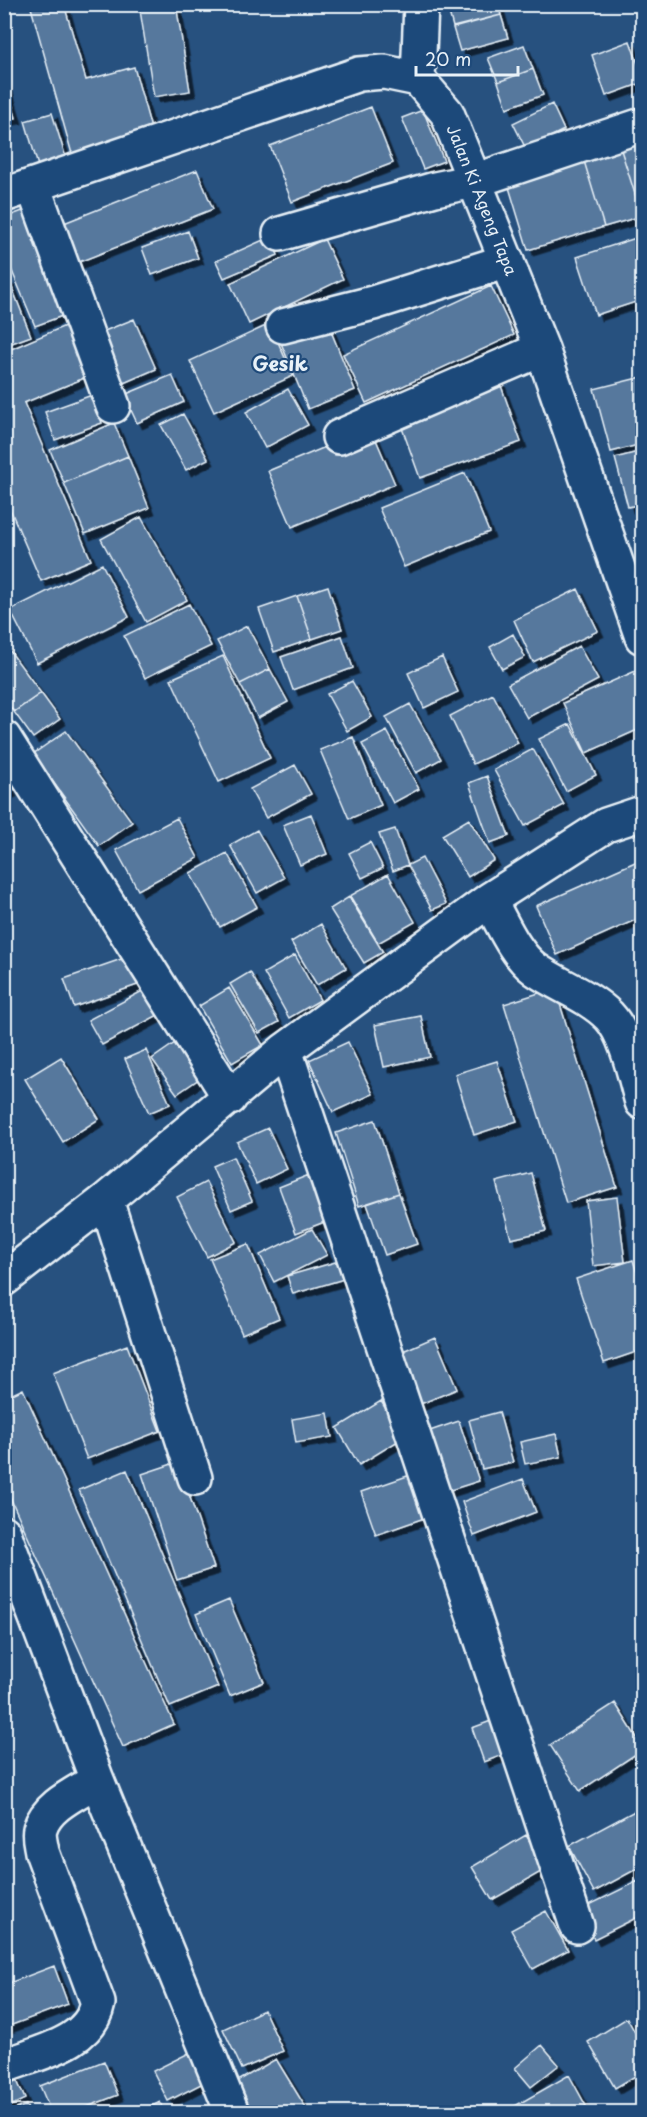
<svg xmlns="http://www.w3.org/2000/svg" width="647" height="2117" font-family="'Playpen Sans',sans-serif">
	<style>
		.building { fill: #57789d; stroke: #e8f1f8; stroke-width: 1.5; filter: url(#shadow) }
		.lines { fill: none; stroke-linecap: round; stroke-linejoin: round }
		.minor-casing { stroke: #e8f1f8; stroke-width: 38 }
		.minor { stroke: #1f4a7a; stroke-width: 33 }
		.labels { text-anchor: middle; stroke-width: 4.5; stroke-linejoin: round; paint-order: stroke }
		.street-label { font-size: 16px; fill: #e8f1f8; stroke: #1f4a7a }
		.quarter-label { font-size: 20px; font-weight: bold; fill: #e8f1f8; stroke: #1f4a7a }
	</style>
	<defs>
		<filter id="shadow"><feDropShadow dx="5.5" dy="5.5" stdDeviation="0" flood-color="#0009"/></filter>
	</defs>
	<rect width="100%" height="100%" fill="#27517f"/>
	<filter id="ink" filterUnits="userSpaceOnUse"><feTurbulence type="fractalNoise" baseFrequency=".0167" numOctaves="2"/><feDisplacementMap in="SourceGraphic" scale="12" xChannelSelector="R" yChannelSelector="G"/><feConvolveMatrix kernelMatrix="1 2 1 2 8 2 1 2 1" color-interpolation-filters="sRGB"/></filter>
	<g filter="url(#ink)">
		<path class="building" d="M30,4h34l22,76 48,-13 18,65 -80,22z
			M139,4h37l14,87 -36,6z
			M498,4l3,11 -48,12 -6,-22z
			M501,15l7,23 -48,13 -7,-23z
			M630,41l12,34v8l-36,13 -14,-41z
			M524,45l9,24 -35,13 -10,-24z
			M533,69l10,26 -36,13 -9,-26z
			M4,76l12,42 -12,2z
			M552,104l12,26 -38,19 -13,-26z
			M371,107l22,56 -101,39 -22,-56z
			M423,110l21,51 -21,8 -21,-51z
			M52,113l14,45 -28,8 -13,-45z
			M642,143v73l-21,-66z
			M621,150l21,66 -38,11 -20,-66z
			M584,161l20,66 -76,23 -20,-66z
			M197,170l16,39 -144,57 -15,-39z
			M33,207l40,105 -38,14 -31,-74v-34z
			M188,231l10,27 -46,17 -10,-27z
			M642,236v64l-46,15 -19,-58z
			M270,237l8,18 -54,23 -8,-17z
			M324,239l19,40 -94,45 -19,-41z
			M9,280l22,56 -27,10v-64z
			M491,286l23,49 -148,68 -23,-49z
			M134,319l22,50 -37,16 -22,-51z
			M326,319l29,71 -47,19 -29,-71z
			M72,323l22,51 -70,29 67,157 -50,21 -37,-86v-143z
			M270,324l23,52 -79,36 -24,-51z
			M172,375l12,27 -47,21 -13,-28z
			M642,377v67l-31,8 -17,-63z
			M499,380l22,62 -101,36 -22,-61z
			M288,389l20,36 -43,23 -19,-36z
			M92,395l10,28 -47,17 -10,-28z
			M183,414l25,45 -22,11 -25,-45z
			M114,423l14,33 -64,27 -14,-33z
			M371,428l24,56 -103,43 -24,-56z
			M642,451v53l-14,3 -13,-49z
			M128,456l21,52 -64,26 -21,-51z
			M465,473l24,59 -85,35 -25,-59z
			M141,517l46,83 -41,22 -45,-83z
			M102,564l27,53 -92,46 -27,-53z
			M328,586l14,43 -30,10 -15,-43z
			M578,589l20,42 -65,31 -19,-42z
			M297,596l15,43 -38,13 -15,-43z
			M189,604l22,42 -66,32 -21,-42z
			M247,626l23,43 -30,15 -23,-43z
			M513,634l12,23 -23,12 -12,-22z
			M342,636l11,32 -60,22 -12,-33z
			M4,643l37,50 -27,19 -10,-13z
			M579,646l19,34 -71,38 -19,-34z
			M223,656l47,102 -51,24 -48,-103z
			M442,657l16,35 -34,16 -16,-35z
			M270,669l18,33 -30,16 -18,-34z
			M640,669l2,6v53l-56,25 -23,-50z
			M352,681l20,36 -25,14 -20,-37z
			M41,693l19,26 -27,19 -19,-26z
			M493,694l25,49 -45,21 -23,-48z
			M410,704l31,55 -25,14 -30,-56z
			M570,724l26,51 -30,16 -27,-52z
			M66,731l66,91 -33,24 -66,-92z
			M387,731l32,58 -26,14 -31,-59z
			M353,737l28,68 -32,14 -29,-69z
			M533,749l31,56 -39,21 -31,-56z
			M295,765l16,29 -45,24 -16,-29z
			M487,776l22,60 -19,7 -21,-60z
			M4,777l7,14 -7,3z
			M311,814l16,40 -27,11 -17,-40z
			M177,818l21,40 -60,32 -22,-40z
			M469,819l25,41 -26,17 -26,-42z
			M395,829l13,36 -15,6 -14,-37z
			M257,830l27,48 -27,15 -27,-48z
			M370,842l13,26 -21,10 -13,-25z
			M227,853l30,54 -37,20 -30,-54z
			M422,858l24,46 -14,6 -24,-45z
			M642,859v58l-85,38 -21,-49z
			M388,874l27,48 -37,21 -28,-47z
			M349,897l34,55 -19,11 -34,-54z
			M321,924l25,44 -29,17 -26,-43z
			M136,954l10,28 -72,25 -10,-28z
			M295,955l25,45 -31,18 -25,-45z
			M250,972l29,50 -20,11 -29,-49z
			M148,988l14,25 -60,32 -14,-25z
			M229,988l34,57 -31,18 -33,-57z
			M555,988l62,199 -51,16 -62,-199z
			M421,1016l9,41 -46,10 -9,-42z
			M185,1036l24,36 -32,22 -25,-35z
			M348,1042l25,52 -40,18 -24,-52z
			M146,1050l24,54 -21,9 -24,-54z
			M61,1057l38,62 -36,23 -38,-63z
			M497,1061l20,60 -43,14 -19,-61z
			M375,1120l24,73 -40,13 -23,-73z
			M268,1128l19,41 -31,15 -19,-42z
			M233,1157l19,44 -21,9 -19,-44z
			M531,1173l15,58 -35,8 -15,-57z
			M309,1175l18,46 -31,12 -17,-46z
			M206,1182l30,60 -29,15 -30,-60z
			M399,1193l18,51 -32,11 -18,-51z
			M617,1197l8,65 -32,4 -7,-65z
			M312,1229l15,26 -53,27 -14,-27z
			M248,1244l31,74 -37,16 -32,-75z
			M633,1260l9,29v61l-38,13 -28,-84z
			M339,1261l5,18 -51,15 -6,-18z
			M435,1337l22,52 -39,16 -22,-51z
			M127,1345l33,86 -73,28 -34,-86z
			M23,1389l151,335 -51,23 -119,-263v-86z
			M381,1401l22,37 -44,27 -22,-37z
			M499,1412l14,50 -31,7 -13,-49z
			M328,1413l4,24 -36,6 -4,-24z
			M459,1421l20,60 -41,13 -20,-59z
			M556,1434l5,23 -36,7 -5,-22z
			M178,1462l36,106 -37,12 -35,-106z
			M127,1470l91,217 -48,20 -91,-217z
			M416,1473l14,43 -54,19 -15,-43z
			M523,1479l13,33 -62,24 -12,-34z
			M229,1600l35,82 -34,14 -34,-82z
			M615,1703l27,43v4l-62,41 -30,-46z
			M499,1718l12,34 -27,10 -12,-34z
			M642,1807v59l-48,26 -25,-46z
			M526,1835l20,34 -54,31 -20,-33z
			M638,1881l4,10v24l-48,24 -15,-29z
			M546,1911l22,39 -35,19 -22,-39z
			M54,1966l14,38 -64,24v-43z
			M264,2010l19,41 -41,18 -19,-40z
			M627,2018l15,27v27l-27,16 -27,-46z
			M542,2045l17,20 -28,22 -16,-19z
			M191,2052l16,29 -39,20 -15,-30z
			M276,2059l30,49 -8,4h-51l-16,-27z
			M104,2061l14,34 -44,17h-23l-11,-26z
			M11,2067l14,32 -21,10v-38z
			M569,2075l17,31 -11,6h-56l-4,-6z
			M160,2102l5,10h-25z
			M26,2105l3,7h-20z"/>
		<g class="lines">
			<defs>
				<path id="minor" d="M418,79l3,-75
					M33,186l80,220
					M4,195l355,-121 25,-2 34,7 29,34 95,236 100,288
					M280,234l155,-45 39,-8 168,-56
					M283,326l90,-23 134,-42
					M339,437l203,-88
					M4,738l226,360
					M489,900c13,22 25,53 46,69 24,17 53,26 74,47 18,19 26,62 33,86
					M285,1050l292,876
					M106,1200l89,278
					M4,1279l102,-79 179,-150 204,-150 117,-75 36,-12
					M4,1533l93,247 135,332
					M4,2066c35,-14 86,-22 94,-63l-56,-151c-1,-7 -4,-16 -2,-23 7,-24 37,-36 57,-49"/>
			</defs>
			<use href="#minor" class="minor-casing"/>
			<use href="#minor" class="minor"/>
		</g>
	</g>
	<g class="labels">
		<g class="street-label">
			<text transform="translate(482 200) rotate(68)" y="6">Jalan Ki Ageng Tapa</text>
		</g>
		<g class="quarter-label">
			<text x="280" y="371">Gesik</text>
		</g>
	</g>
	<rect width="647" height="2117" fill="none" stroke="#1f4a7a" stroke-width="24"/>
	<rect x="12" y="12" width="623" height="2093" fill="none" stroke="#e8f1f8" stroke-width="2" filter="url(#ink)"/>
	<path d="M416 66v9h102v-9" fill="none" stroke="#e8f1f8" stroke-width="3"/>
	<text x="425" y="66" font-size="18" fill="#e8f1f8" stroke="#1f4a7a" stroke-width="4.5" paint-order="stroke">20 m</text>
</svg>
